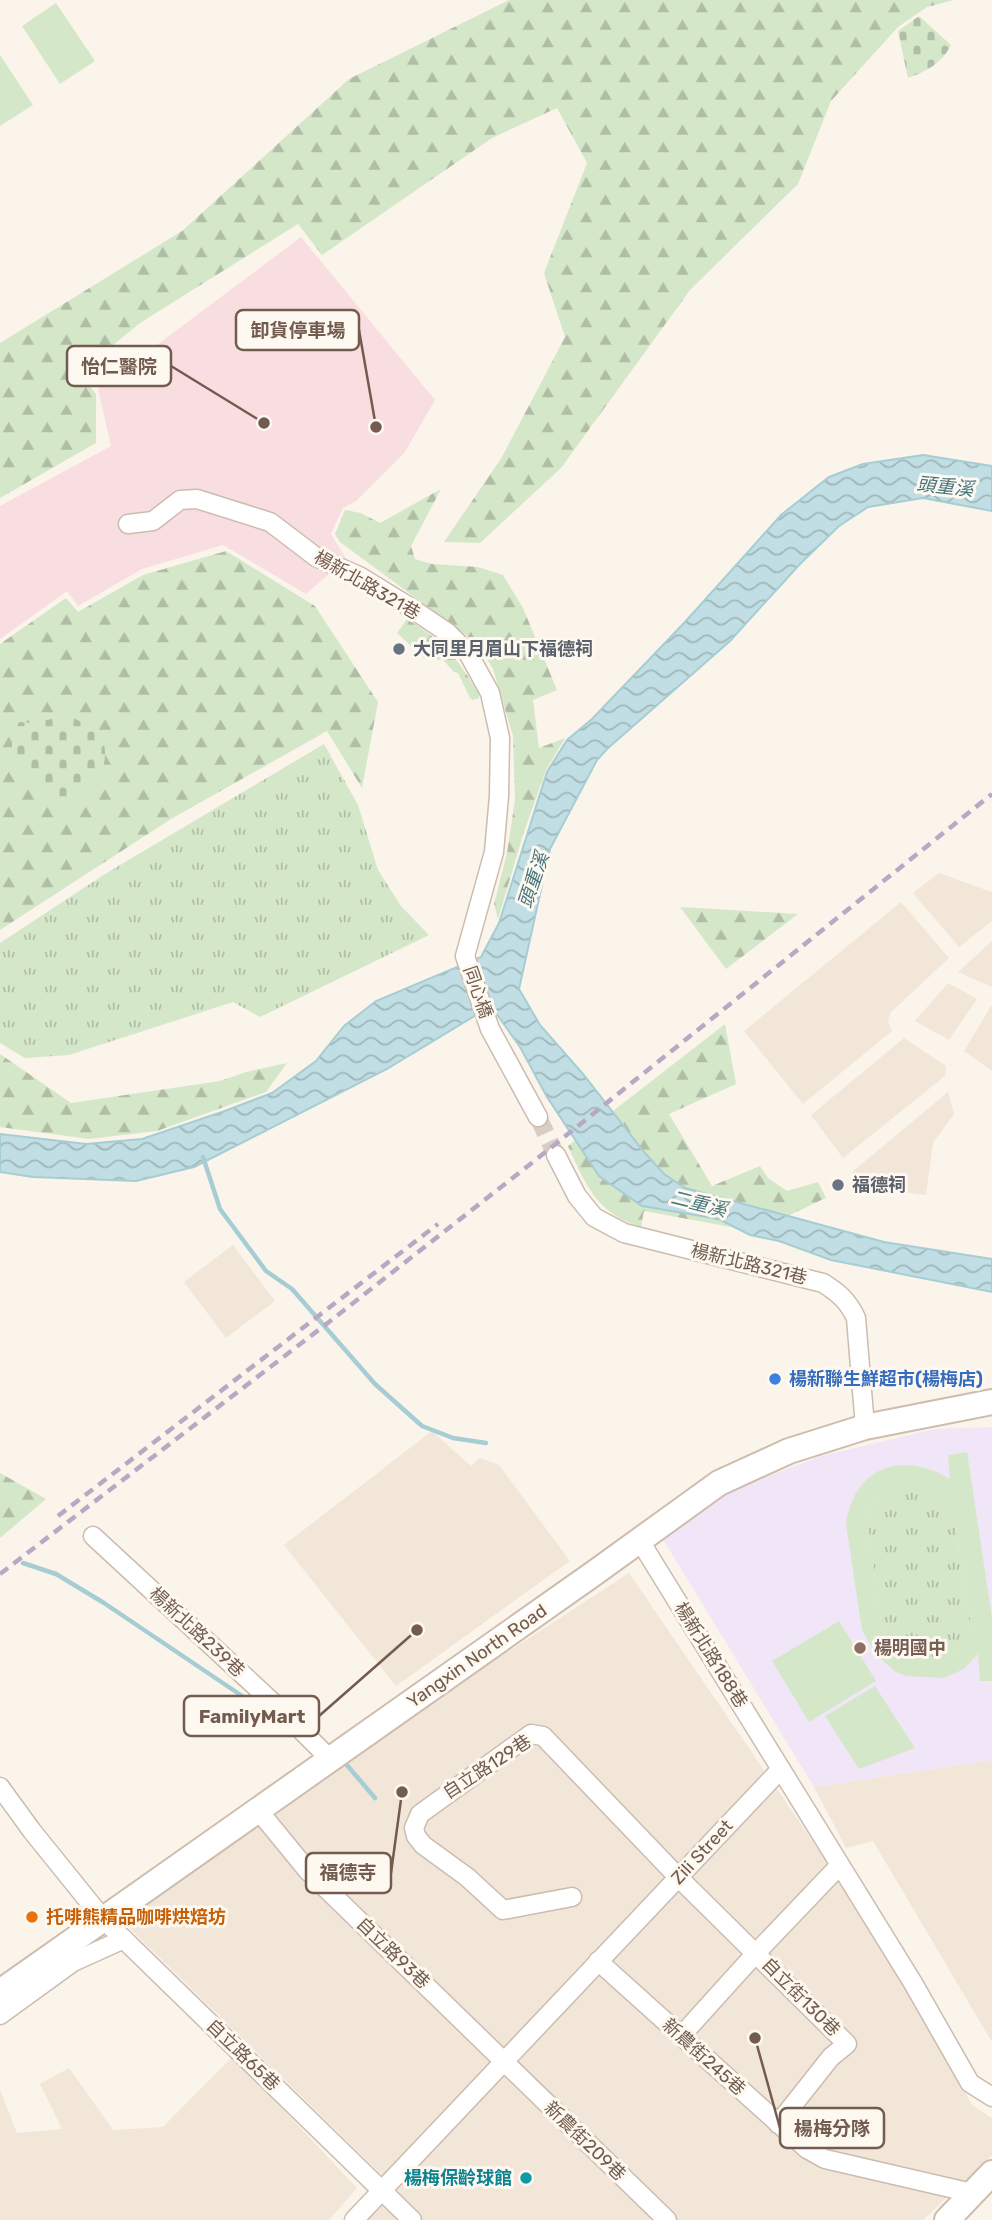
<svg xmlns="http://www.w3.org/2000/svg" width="992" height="2220" font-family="Rubik,'Noto Sans TC',sans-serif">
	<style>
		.residential { fill: #f2e6d9 }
		.education { fill: #f1e6f7 }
		.medical { fill: #f8dee1 }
		.grass { fill: url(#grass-tufts) }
		.forest { fill: url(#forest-firs) }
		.cemetery { fill: url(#cemetery-stones) }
		.park { fill: #d5e7c9; fill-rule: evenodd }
		.water { fill: url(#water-waves); stroke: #a7cdd4; stroke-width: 2 }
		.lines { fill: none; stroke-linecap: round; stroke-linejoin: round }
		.stream { stroke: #a7cdd4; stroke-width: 4.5 }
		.street-tunnel { stroke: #d9cec3; stroke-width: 18; stroke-dasharray: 18 9; stroke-linecap: butt }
		.street-casing { stroke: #ccbcb0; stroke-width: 21 }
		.secondary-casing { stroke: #cebdae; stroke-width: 28 }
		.street { stroke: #fff; stroke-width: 18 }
		.secondary { stroke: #fff; stroke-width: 24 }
		.rail { stroke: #b7a8c4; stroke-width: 4.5; stroke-dasharray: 10 7; stroke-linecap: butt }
		.worship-dot { fill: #6b7280; stroke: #fdf8f0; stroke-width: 2.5 }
		.shop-dot { fill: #3f7fe0; stroke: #fdf8f0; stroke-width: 2.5 }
		.education-dot { fill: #8d6e63; stroke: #fdf8f0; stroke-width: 2.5 }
		.food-dot { fill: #e8710a; stroke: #fdf8f0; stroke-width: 2.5 }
		.culture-dot { fill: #0f9aa8; stroke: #fdf8f0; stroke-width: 2.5 }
		.labels { text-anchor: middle; stroke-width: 6; stroke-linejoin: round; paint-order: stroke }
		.street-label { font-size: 18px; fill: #735c4f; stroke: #fdf8f0 }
		.worship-label { font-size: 18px; font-weight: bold; fill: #5b616d; stroke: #fdf8f0; text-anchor: start }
		.shop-label { font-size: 18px; font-weight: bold; fill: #366cbe; stroke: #fdf8f0; text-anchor: start }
		.education-label { font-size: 18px; font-weight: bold; fill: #785e54; stroke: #fdf8f0; text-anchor: start }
		.food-label { font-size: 18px; font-weight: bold; fill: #c56008; stroke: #fdf8f0; text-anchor: start }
		.culture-label { font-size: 18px; font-weight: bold; fill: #0d838f; stroke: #fdf8f0; text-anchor: end }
		.water-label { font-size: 19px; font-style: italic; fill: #47757d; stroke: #fdf8f0 }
		.leader { fill: none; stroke: #735c4f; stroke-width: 2.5 }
		.callout-dot { fill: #735c4f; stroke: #fdf8f0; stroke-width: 2.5 }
		.callout { fill: #fdf8f0; stroke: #735c4f; stroke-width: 2.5 }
		.callout-label { font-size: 19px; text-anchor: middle; font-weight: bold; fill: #735c4f }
	</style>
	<defs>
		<pattern id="grass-tufts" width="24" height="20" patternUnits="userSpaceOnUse" patternTransform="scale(1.75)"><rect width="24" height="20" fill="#d5e7c9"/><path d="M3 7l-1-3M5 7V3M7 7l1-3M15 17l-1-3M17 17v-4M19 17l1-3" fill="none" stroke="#b1bea6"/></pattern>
		<pattern id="forest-firs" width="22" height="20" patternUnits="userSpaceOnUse" patternTransform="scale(1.75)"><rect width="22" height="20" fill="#d5e7c9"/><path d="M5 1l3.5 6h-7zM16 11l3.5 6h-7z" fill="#b1bea6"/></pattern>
		<pattern id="cemetery-stones" width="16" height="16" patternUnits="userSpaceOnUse" patternTransform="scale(1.75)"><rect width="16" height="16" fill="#d5e7c9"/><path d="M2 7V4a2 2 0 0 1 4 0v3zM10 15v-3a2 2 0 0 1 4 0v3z" fill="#b1bea6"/></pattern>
		<pattern id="water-waves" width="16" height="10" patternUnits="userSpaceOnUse" patternTransform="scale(1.75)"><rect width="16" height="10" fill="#c0dee3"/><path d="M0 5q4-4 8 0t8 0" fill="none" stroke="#a0b7ba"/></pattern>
	</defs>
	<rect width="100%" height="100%" fill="#fbf4ea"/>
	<path class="residential" d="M939,873l53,19v29l-33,26 -46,-54z
		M901,902l48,56 -59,55 -2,9 4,9 -89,73 -59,-73z
		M992,941v46l-34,-15z
		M948,983l29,16 -28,41 -34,-19z
		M991,1006h1v65l-28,-20z
		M904,1038l42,28 -1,10 -102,82 -32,-43z
		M948,1092l6,22 -21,29 -7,52 -32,-4h-28l-14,-19z
		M233,1245l42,56 -49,37 -42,-56z
		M432,1431l39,35 9,-8 19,7 71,96 -174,125 -112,-141z
		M629,1573l280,409 63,123 20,13v37l-69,65h-569l37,-36 -275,-269 193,-134z
		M992,1760v282l-119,-201 -27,7 -32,-61z
		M233,2056l124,132 -28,32h-329v-130l17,43 45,-4 -22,-45 29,-16 44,62 50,-3z"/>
	<path class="education" d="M992,1427v333l-178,27 -153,-251 64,-43 96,-37 114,-27z"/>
	<path class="medical" d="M301,237l134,163 -30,52 -49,49 -13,7 -12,26 15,25 -40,35 -83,-49 -81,24 -64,37 -11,-15 -67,48v-133l111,-60 -13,-57z"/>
	<path class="grass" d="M324,744l34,61 20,65 23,36 28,29 -169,82 -27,-15 -164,53 -44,3 -25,-15v-100l105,-69z
		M898,1483c56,-3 56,34 63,76 3,22 6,44 10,65 -11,48 -73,49 -89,5l-15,-112c3,-17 16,-26 31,-34z"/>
	<path class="forest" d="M509,0h445l-27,7 -29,20 -67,74 -33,83 -108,106 -129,178 -81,75 -36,-1 58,-85 63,-120 -21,-64 43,-110 -30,-55 -65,30 -170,117 -24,-31 -158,99 -61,50 17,21v49l-96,55v-155l182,-112 167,-152z
		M441,489l-30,57 4,13 17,5 46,3 25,8 20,33 34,82 -24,10 6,48 26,-10 -19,32 -23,65 -25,84 -4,-15 13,-51 8,-53 -2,-64 -20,-67 -15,-25 -138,-102 -5,-8 10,-24 16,3 19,10z
		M226,551l89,55 63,96 -16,86 -35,-57 -156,88 -171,111v-286l66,-46 12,14 65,-37z
		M407,619c39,25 48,36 72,75v4l-6,2 -3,-2 -12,-25 -4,-1 -11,-12 -19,-2 -27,-25z
		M680,907l118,7 -72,55z
		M725,1024l11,60 -67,30 43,72 48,-20 8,12 19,13 31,-9 8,16c-21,9 -76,40 -95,29l-87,-16 -3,16c-44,-13 -56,-43 -73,-81z
		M0,1054l71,49 149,-22 26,-9 41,-9 -21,29 -109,39 -68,8 -89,-12z
		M0,1473l46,26 -46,39z"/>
	<path class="cemetery" d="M919,16l32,29c-9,18 -24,26 -43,33l-10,-47z
		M68,715l34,18c10,40 -6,45 -32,71l-16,-6 -42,-43v-16l7,-17 16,1z"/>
	<path class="park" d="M56,3l39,58 -35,23 -38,-58z
		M0,55l33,50 -33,21z
		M967,1452l25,166v63h-12l-2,-27 -14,15 -20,9 -38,-2 -10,-4 -11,-9 -10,-10 -13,-23 -16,-106c8,-57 56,-74 104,-45l-2,-24zM898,1484c56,-4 56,33 63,75 3,22 6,44 10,65 -11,48 -73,49 -89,5l-15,-112c3,-17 16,-26 31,-33z
		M839,1621l37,60 -67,41 -37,-61z
		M875,1686l40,62 -56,21 -34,-53z"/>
	<path class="water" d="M923,455l69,11v45l-69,-13 -55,9 -29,19 -39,38 -70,77 -123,108 -10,11 -47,89 -31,140 21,36 43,49 61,78 20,22 21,14 199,54 108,17v33l-161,-32 -52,-19 -29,-6 -31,-16 -77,-13 -43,-30 -52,-79 -27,-50 -29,-41 -104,63 -193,98 -58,14 -103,-4 -33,-5v-38l86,10 56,-5 80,-27 50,-19 44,-32 28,-35 32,-25 105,-44 18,-34 48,-151 20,-32 25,-21 93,-97 96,-107 48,-38 34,-13z"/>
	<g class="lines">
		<path class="stream" d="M203,1157l17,52 46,62 26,18 83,95 47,42 31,12 33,5
			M23,1563l33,11 48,29 150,101 16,22
			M346,1764l29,34"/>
		<path class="street-tunnel" d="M538,1117l18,38"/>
		<defs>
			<path id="street" d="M128,524l25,-3 27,-21 17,-1 73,23 46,35 43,19 49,30 40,27 20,20 22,40 10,45 -1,58 -5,56 -29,104 25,73 48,88
				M556,1155l21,41 17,21 30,16 199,50c16,10 25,18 33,35l9,109
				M93,1536l188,174 49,49
				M640,1541l273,442 57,100 22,14
				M0,1787l32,44 71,88 309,301
				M258,1810l50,61 359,349
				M572,1897l-69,13 -36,-33 -44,-32 -7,-9 -2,-8 6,-14 111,-80 12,2 135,141 169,167 -16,13 -53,67
				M598,1961l209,188 18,10 147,34
				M0,2015l73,-53 51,-23
				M681,2036l75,-83 84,-88
				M354,2220l427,-451"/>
			<path id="secondary" d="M0,1992l593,-418 126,-91 70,-32 76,-24 127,-25
				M947,2220l45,-47"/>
		</defs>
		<use href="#street" class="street-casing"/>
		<use href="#secondary" class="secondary-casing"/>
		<use href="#street" class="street"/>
		<use href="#secondary" class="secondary"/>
		<path class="rail" d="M58,1516l380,-292
			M0,1574l329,-252 204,-160 459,-368"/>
	</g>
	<g class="worship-dot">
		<circle cx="399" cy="649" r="7"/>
		<circle cx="838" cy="1185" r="7"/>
	</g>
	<circle class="shop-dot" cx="775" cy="1379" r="7"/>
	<circle class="education-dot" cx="860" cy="1648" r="7"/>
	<circle class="food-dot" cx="32" cy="1917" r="7"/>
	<circle class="culture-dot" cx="526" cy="2178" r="7"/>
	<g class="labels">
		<g class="street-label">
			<text transform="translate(367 585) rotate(30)" y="6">楊新北路321巷</text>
			<text transform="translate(478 992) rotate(71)" y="6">同心橋</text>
			<text transform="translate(749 1264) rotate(14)" y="6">楊新北路321巷</text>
			<text transform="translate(197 1632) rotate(43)" y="6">楊新北路239巷</text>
			<text transform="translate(711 1655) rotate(58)" y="6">楊新北路188巷</text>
			<text transform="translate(477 1656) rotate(-35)" y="6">Yangxin North Road</text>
			<text transform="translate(487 1767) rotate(-33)" y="6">自立路129巷</text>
			<text transform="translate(702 1852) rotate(-47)" y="6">Zili Street</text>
			<text transform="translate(393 1953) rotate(44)" y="6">自立路93巷</text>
			<text transform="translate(801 1997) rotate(45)" y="6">自立街130巷</text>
			<text transform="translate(243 2055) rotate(44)" y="6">自立路65巷</text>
			<text transform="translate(704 2057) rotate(42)" y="6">新農街245巷</text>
			<text transform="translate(585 2141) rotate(44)" y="6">新農街209巷</text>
		</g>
		<g class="worship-label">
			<text x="413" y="655">大同里月眉山下福德祠</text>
			<text x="852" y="1191">福德祠</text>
		</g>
		<g class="shop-label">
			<text x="789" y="1385">楊新聯生鮮超市(楊梅店)</text>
		</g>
		<g class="education-label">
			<text x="874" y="1654">楊明國中</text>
		</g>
		<g class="food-label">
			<text x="46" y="1923">托啡熊精品咖啡烘焙坊</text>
		</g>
		<g class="culture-label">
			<text x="512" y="2184">楊梅保齡球館</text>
		</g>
		<g class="water-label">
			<text transform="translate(945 486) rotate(6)" y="7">頭重溪</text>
			<text transform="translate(533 880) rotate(-71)" y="7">頭重溪</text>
			<text transform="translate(699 1203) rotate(14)" y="7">二重溪</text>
		</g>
	</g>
	<path class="leader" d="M376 427L359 330M264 423L171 366M417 1630L319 1716M402 1792L391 1873M755 2038L780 2128"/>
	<g class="callout-dot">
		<circle cx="376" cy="427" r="7"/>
		<circle cx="264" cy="423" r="7"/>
		<circle cx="417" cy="1630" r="7"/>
		<circle cx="402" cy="1792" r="7"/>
		<circle cx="755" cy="2038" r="7"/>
	</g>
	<g class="callout">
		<rect x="236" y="310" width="123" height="40" rx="7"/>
		<rect x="67" y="346" width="104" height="40" rx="7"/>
		<rect x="184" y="1696" width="135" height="40" rx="7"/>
		<rect x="306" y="1853" width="85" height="40" rx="7"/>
		<rect x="780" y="2108" width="104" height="40" rx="7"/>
	</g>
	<g class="callout-label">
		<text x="298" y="337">卸貨停車場</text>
		<text x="119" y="373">怡仁醫院</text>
		<text x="252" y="1723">FamilyMart</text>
		<text x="348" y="1879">福德寺</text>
		<text x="832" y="2135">楊梅分隊</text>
	</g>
</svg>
